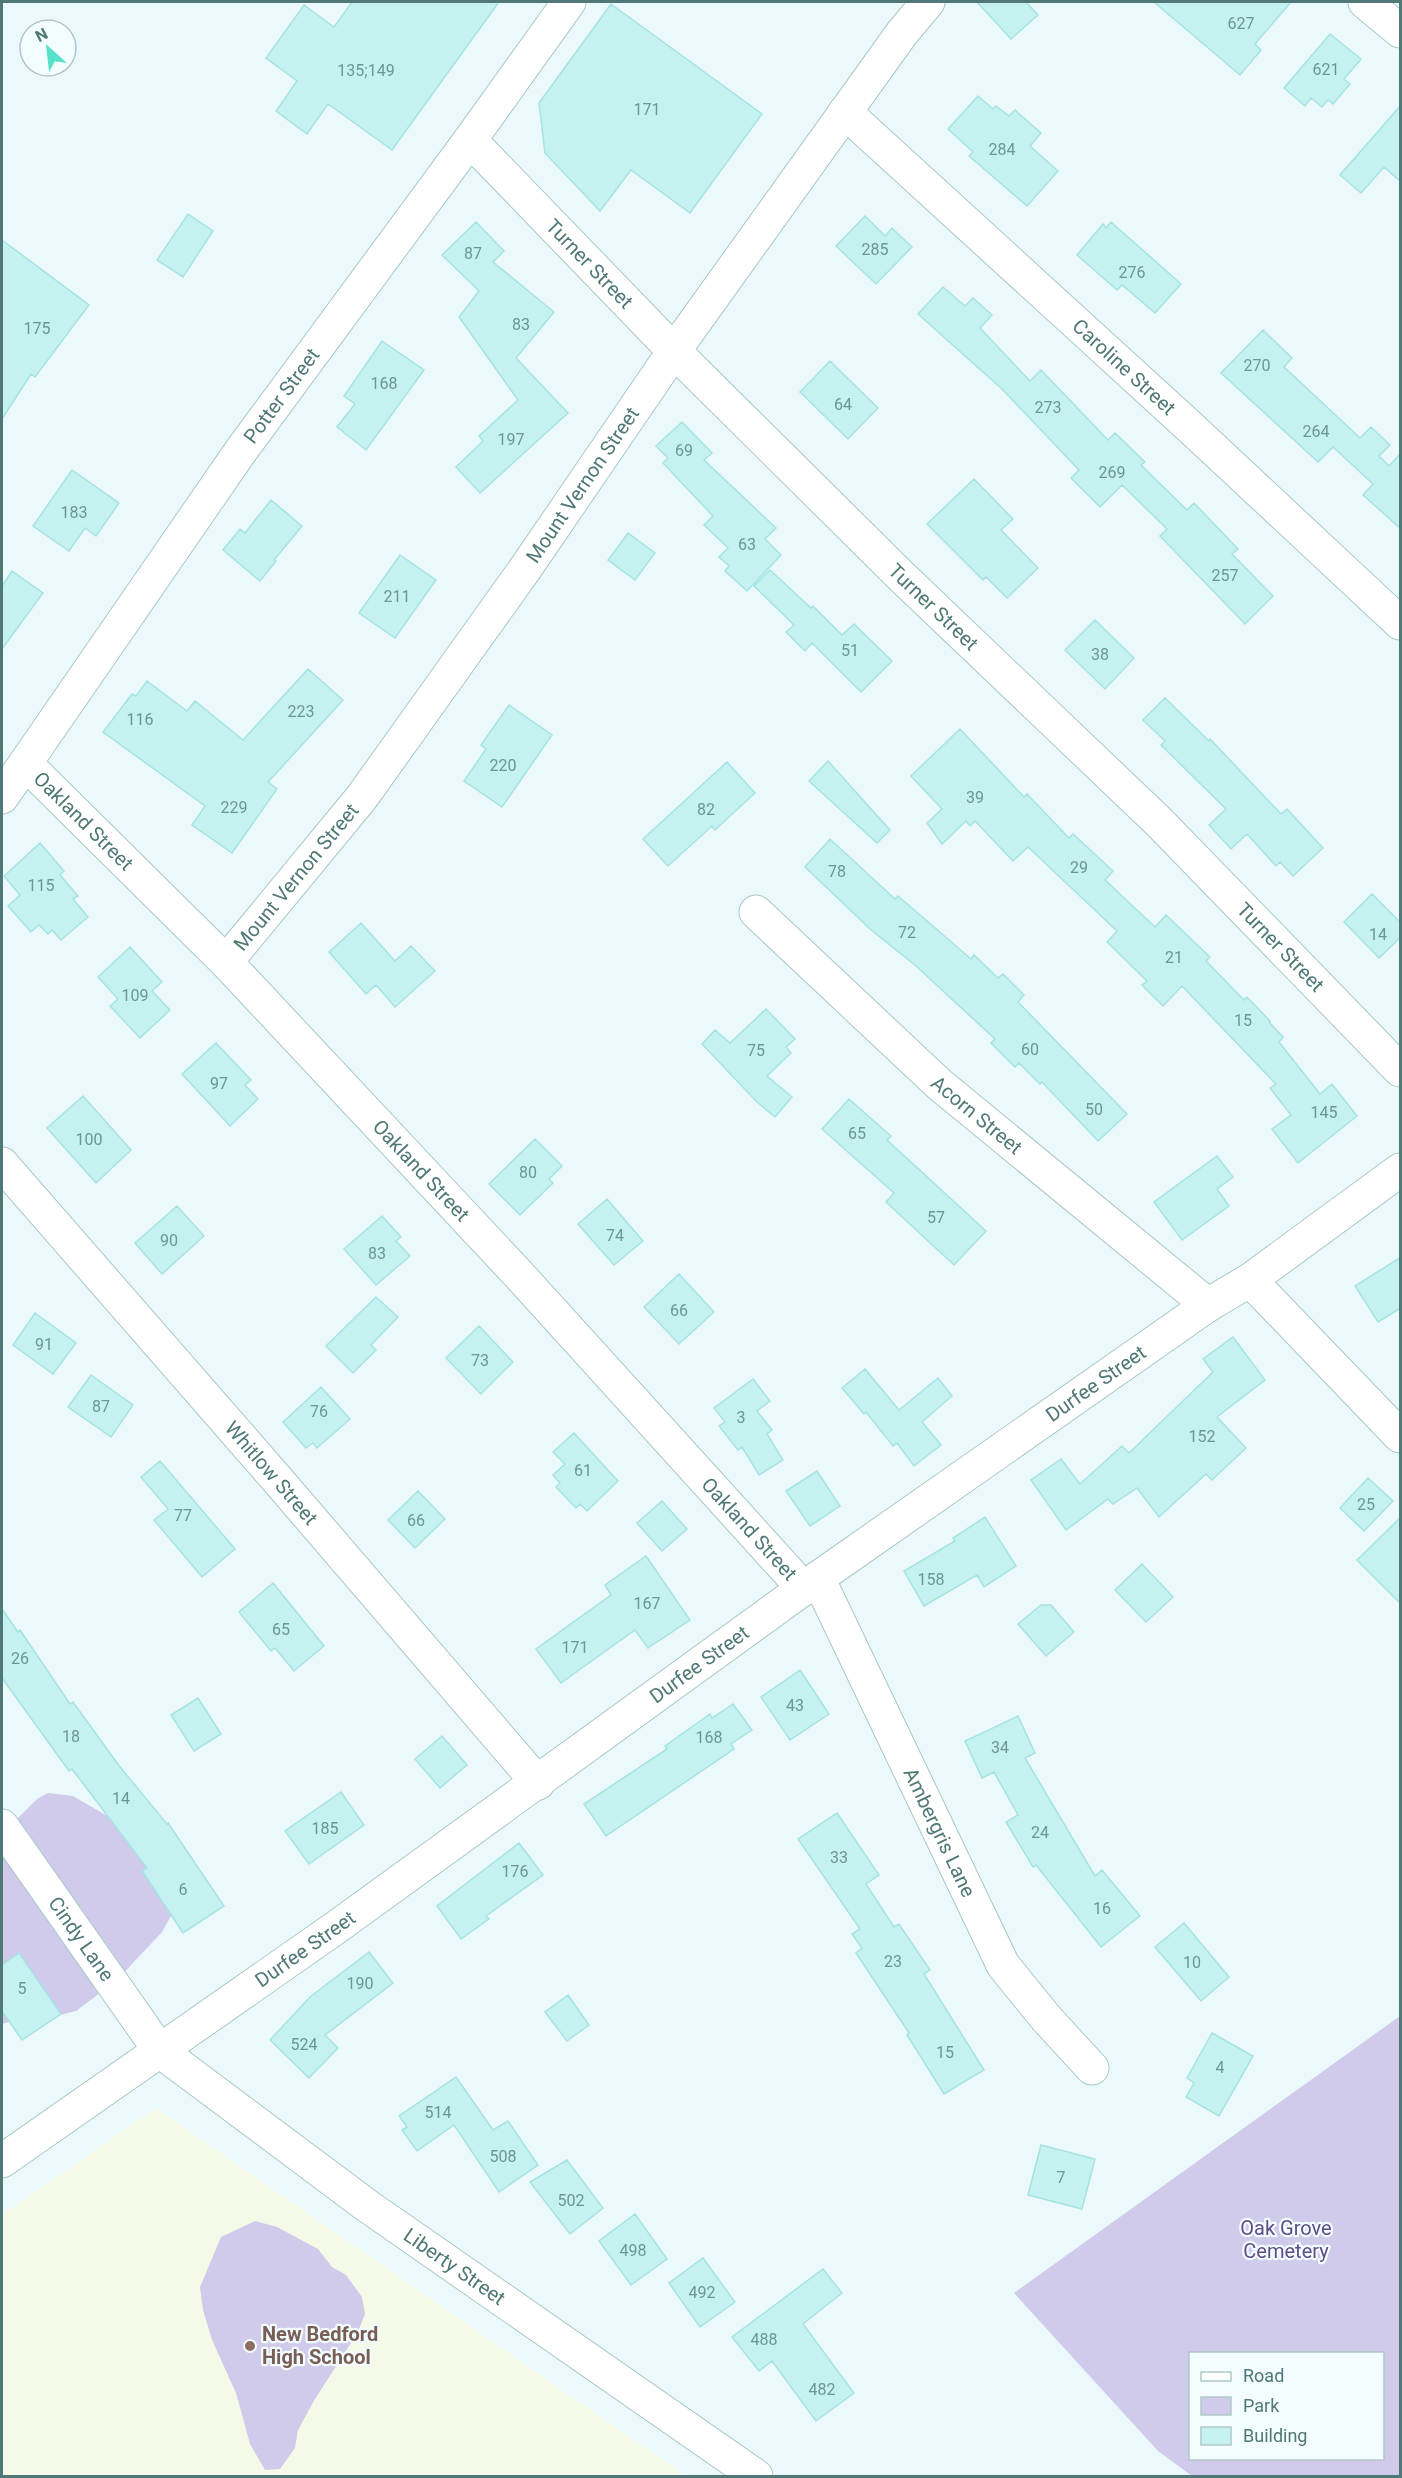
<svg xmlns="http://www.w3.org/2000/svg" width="1402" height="2478" font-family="Roboto,sans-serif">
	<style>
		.education { fill: #f5f9e8 }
		.green { fill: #d0caeb; fill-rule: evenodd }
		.building { fill: #c5f1f1; stroke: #a5e3e2; stroke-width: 1.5 }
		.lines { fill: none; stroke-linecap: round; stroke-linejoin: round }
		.minor-casing { stroke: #a9c7c8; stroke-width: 35 }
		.tertiary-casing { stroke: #a9c7c8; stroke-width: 35 }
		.secondary-casing { stroke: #a8c9cb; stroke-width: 35 }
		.minor { stroke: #fff; stroke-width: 33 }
		.tertiary { stroke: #fff; stroke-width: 33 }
		.secondary { stroke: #fff; stroke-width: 33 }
		.education-dot { fill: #8d6e63; stroke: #f3fcff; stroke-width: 2 }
		.labels { text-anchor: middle; stroke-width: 4.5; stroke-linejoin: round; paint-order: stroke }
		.number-label { font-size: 16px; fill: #6c9695 }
		.street-label { font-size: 20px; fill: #4f7876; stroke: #f3fcff }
		.park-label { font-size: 20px; fill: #5f4c89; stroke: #f3fcff }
		.education-label { font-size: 20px; font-weight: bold; fill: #785e54; stroke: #f3fcff; text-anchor: start }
	</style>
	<rect width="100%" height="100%" fill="#ecf9fc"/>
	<path class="education" d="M156,2108l530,368h-684v-261z"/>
	<path class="green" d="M48,1793l25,3 67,39 37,53 -6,28 -9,16 -45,48 -41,31 -41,10 -13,-3 -20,6v-190l35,-35z
		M1400,2016v460h-208l-34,-25 -144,-158zM1190,2354h192v104h-192z
		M255,2221l22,6 41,22 14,18 14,8 16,22 3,17 -7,18 -43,67 -17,31 -3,18 -15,21 -15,1 -15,-26 -14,-51 -24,-53 -9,-30 -3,-23 21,-50z"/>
	<path class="building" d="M352,2h147l-107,148 -64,-46 -21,30 -31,-23 21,-30 -31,-23 38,-53 30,22z
		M977,2h49l12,13 -27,24z
		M1154,2h137l-36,42 6,6 -21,25z
		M611,4l151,110 -72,99 -59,-43 -31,41 -55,-58 -6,-50z
		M1330,34l31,25 -17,20 6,5 -17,20 -5,-4 -6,7 -11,-9 -6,8 -21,-18z
		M978,96l15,13 3,-3 13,10 6,-6 26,23 -11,13 28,25 -31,35 -58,-50 4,-4 -25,-23z
		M1401,105v77l-17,-15 -23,26 -21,-18z
		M188,214l25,17 -30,46 -26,-17z
		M865,216l20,20 7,-8 20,19 -36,37 -40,-38z
		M476,222l28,29 -11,11 61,50 -38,46 52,55 -88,80 -24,-26 27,-26 -4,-5 39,-36 -59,-83 20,-26 -37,-36z
		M1111,222l70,62 -26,29 -33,-28 -5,5 -40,-35 26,-31 3,4z
		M2,240l87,65 -54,72 -4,-3 -29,45z
		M943,287l22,19 8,-8 19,17 -12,13 50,53 11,-11 67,70 7,-7 30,29 -4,3 46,45 7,-7 44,46 -6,5 41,42 -28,28 -85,-88 7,-7 -45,-44 -22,22 -29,-29 8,-8 -77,-81 -84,-75z
		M1263,330l29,28 -8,9 76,71 11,-11 19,18 -11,11 10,10 12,-13v76l-38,-34 10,-11 -40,-37 -15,15 -97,-89z
		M382,341l42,29 -58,80 -29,-23 18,-23 -11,-8z
		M830,361l48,47 -30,31 -48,-47z
		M682,422l30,31 -8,7 72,68 -11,11 16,16 -34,36 -22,-20 4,-5 -10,-9 9,-9 -24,-23 9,-9 -50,-53 5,-5 -12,-12z
		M72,470l47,33 -23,33 -11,-8 -16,23 -36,-25z
		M974,479l39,40 -12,11 37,38 -31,30 -21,-21 -3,3 -56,-56z
		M271,500l31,26 -28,34 2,1 -16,20 -37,-31 17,-21 5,4z
		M628,533l27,20 -20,27 -27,-20z
		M400,555l36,25 -41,58 -36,-25z
		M770,570l41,38 2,-2 29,29 12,-11 38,37 -31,31 -49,-49 -7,8 -19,-19 8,-7 -40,-39z
		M12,571l31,22 -41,56v-63z
		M1095,620l39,38 -29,31 -40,-39z
		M308,669l35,31 -75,82 9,7 -45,64 -40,-28 13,-19 -102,-74 29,-38 4,2 11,-15 40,30 8,-10 48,39z
		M1165,698l44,43 1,-2 71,75 6,-5 36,39 -30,28 -13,-14 -4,4 -29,-32 -16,15 -22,-24 17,-16 -65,-64 4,-4 -22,-21z
		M509,705l43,30 -50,72 -38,-26 22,-32 -5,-4z
		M960,729l64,68 3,-3 42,44 4,-4 40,37 -8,9 50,47 11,-12 44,42 -4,4 38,39 3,-3 23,24 -1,1 14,15 -4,5 41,52 12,-10 25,32 -59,47 -26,-34 19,-14 -21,-27 6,-4 -94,-98 -19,20 -21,-21 5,-4 -40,-39 10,-11 -89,-84 -15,14 -38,-40 -5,5 -4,-5 -24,23 -15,-21 15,-14 -31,-33z
		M828,761l62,69 -13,13 -68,-62z
		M727,762l28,31 -40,37 -3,-4 -44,40 -25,-27z
		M830,839l65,60 3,-3 73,63 3,-4 24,23 5,-4 21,21 -6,7 109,112 -29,27 -56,-59 -2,2 -21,-21 -4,4 -24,-24 4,-4 -79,-73 -46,-37 -65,-62z
		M40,843l24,28 -4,4 18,21 -5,3 15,18 -27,23 -9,-10 -4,4 -9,-9 -8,7 -23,-26 12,-11 -16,-19z
		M1372,894l29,29v14l-22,21 -35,-36z
		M361,923l34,38 16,-15 24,25 -40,36 -19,-22 -10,9 -37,-42z
		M130,947l32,35 -10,9 18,19 -30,28 -30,-32 8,-7 -20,-22z
		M766,1009l29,30 -9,8 5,6 -24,23 25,21 -17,20 -18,-15 -55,-58 13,-14 15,13z
		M216,1043l35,37 -6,5 13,14 -28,27 -48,-52z
		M83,1096l48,54 -35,33 -49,-55z
		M849,1099l42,37 -4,4 99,91 -32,34 -68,-63 8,-9 -72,-64z
		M535,1139l27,27 -13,13 4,4 -33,32 -31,-31z
		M1217,1156l16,21 -16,12 12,17 -47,34 -28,-38z
		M607,1199l36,42 -29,24 -36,-41z
		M177,1206l27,30 -42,38 -27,-31z
		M382,1216l19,21 -5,4 14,15 -34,29 -32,-36z
		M1401,1257v51l-23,14 -23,-36z
		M679,1274l35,38 -35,32 -35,-37z
		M376,1297l22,20 -27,28 5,5 -23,23 -27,-27z
		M35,1313l41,30 -23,31 -40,-29z
		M479,1326l34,36 -32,32 -35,-36z
		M1233,1337l32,43 -48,37 29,31 -34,32 -6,-6 -47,43 -22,-29 -24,16 -5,-5 -42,31 -35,-50 30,-21 19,25 42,-38 7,7 84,-81 -10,-13z
		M865,1369l34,41 39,-32 14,18 -30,26 19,23 -27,21 -17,-23 -4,3 -27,-34 -2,2 -22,-26z
		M91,1375l42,30 -22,32 -43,-30z
		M753,1379l17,22 -13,10 15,19 -5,4 16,26 -24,15 -17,-28 -4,3 -19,-24 6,-4 -11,-14z
		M321,1387l29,32 -33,29 -4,-5 -7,5 -23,-26z
		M574,1433l44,48 -31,30 -7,-7 -4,4 -20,-21 4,-4 -7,-8 12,-11 -12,-12z
		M160,1461l75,88 -33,28 -48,-57 14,-11 -27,-32z
		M817,1471l23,35 -30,20 -24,-35z
		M1368,1478l25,23 -29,30 -24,-23z
		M418,1491l27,28 -30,29 -27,-28z
		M662,1501l25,28 -25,22 -25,-28z
		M985,1517l31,49 -32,21 -7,-12 -53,31 -20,-35 51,-30 -2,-3z
		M1401,1517v87l-44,-44z
		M646,1556l44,64 -42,28 -13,-18 -74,53 -25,-34 75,-54 -6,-10z
		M1142,1564l31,33 -27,25 -31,-32z
		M273,1583l51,63 -30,25 -19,-23 -4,3 -32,-39z
		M1041,1605h10l23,27 -28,24 -28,-32z
		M2,1609l16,23 2,-2 50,74 3,-2 47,65 47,57 1,-1 56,83 -41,27 -41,-62 5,-3 -75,-99 -3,2 -67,-93z
		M800,1670l29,44 -39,26 -29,-43z
		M198,1698l23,36 -27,17 -23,-36z
		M733,1704l19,26 -21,14 3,5 -128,87 -22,-32 83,-55 -2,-3 45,-32 2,4z
		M1018,1716l17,37 -10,5 70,118 7,-6 38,46 -39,31 -65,-82 -3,2 -27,-45 12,-7 -24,-43 -12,6 -17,-37z
		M442,1736l25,29 -27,23 -25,-29z
		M341,1792l23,33 -55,39 -24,-33z
		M837,1813l42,62 -13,9 28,43 5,-3 31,46 -6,4 60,96 -40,24 -37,-59 2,-2 -53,-80 6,-5 -10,-14 8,-5 -62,-90z
		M519,1843l24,32 -57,41 3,3 -28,20 -24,-33z
		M1184,1923l45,54 -28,24 -46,-54z
		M369,1952l24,31 -68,52 13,13 -29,30 -39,-38 40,-43z
		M19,1953l42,61 -39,26 -20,-29v-46z
		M568,1995l21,30 -22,16 -22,-29z
		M1212,2033l41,23 -34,60 -33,-19 8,-14 -7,-5z
		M456,2077l37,53 15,-9 30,44 -39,27 -45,-67 -37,26 -15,-21 5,-3 -8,-11z
		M1041,2145l54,14 -13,50 -54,-14z
		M567,2160l36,48 -33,26 -40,-52z
		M635,2214l32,45 -36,26 -32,-44z
		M703,2258l32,44 -35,25 -31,-44z
		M823,2269l19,24 -39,31 51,69 -38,28 -44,-60 -13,10 -27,-34z"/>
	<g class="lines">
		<defs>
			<g id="minor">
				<path id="s1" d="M845,112l345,315 210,196"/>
				<path id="s2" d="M470,140l204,211 227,225 258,246 241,248"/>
				<path id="s3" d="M26,764l200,198 295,315 283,312"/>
				<path id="s4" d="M756,912l183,172 269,221"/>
				<path id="s5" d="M226,962l136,-165 163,-228 149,-218 228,-318 26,-31"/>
				<path id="s6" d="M2,1164l280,321 256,298"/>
				<path d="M1250,1280l150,156"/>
				<path id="s7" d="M818,1578l185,387 43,53 46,50"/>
				<path id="s8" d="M2,1826l158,225 206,154 390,271"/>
			</g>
			<g id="tertiary">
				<path id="s9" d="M2,2161l336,-235 480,-348 390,-273 42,-25 150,-110"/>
			</g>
			<g id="secondary">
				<path d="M1365,2l35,29"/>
				<path id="s10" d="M2,797l238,-345 230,-312 99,-138"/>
			</g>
		</defs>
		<use href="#minor" class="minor-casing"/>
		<use href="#tertiary" class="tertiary-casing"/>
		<use href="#secondary" class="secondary-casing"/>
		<use href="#minor" class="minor"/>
		<use href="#tertiary" class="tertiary"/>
		<use href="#secondary" class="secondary"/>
	</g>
	<circle class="education-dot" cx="250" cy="2346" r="6"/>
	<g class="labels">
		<g class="number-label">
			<text x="1241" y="29">627</text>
			<text x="1326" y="75">621</text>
			<text x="366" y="76">135;149</text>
			<text x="647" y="115">171</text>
			<text x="1002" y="155">284</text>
			<text x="875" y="255">285</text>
			<text x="473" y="259">87</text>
			<text x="1132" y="278">276</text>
			<text x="521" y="330">83</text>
			<text x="37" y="334">175</text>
			<text x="1257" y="371">270</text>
			<text x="384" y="389">168</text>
			<text x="843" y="410">64</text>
			<text x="1048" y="413">273</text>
			<text x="1316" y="437">264</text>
			<text x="511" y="445">197</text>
			<text x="684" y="456">69</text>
			<text x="1112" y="478">269</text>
			<text x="74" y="518">183</text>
			<text x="747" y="550">63</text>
			<text x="1225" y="581">257</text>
			<text x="397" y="602">211</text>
			<text x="850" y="656">51</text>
			<text x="1100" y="660">38</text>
			<text x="301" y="717">223</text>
			<text x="140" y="725">116</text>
			<text x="503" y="771">220</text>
			<text x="975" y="803">39</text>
			<text x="234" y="813">229</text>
			<text x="706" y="815">82</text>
			<text x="1079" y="873">29</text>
			<text x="837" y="877">78</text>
			<text x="41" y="891">115</text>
			<text x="907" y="938">72</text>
			<text x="1378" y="940">14</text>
			<text x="1174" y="963">21</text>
			<text x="135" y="1001">109</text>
			<text x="1243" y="1026">15</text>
			<text x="1030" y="1055">60</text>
			<text x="756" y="1056">75</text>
			<text x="219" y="1089">97</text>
			<text x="1094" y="1115">50</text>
			<text x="1324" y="1118">145</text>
			<text x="857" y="1139">65</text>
			<text x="89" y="1145">100</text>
			<text x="528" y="1178">80</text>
			<text x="936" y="1223">57</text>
			<text x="615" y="1241">74</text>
			<text x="169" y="1246">90</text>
			<text x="377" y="1259">83</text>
			<text x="679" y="1316">66</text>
			<text x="44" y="1350">91</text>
			<text x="480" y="1366">73</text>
			<text x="101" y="1412">87</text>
			<text x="319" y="1417">76</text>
			<text x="741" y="1423">3</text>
			<text x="1202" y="1442">152</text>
			<text x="583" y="1476">61</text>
			<text x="1366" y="1510">25</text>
			<text x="183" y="1521">77</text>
			<text x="416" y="1526">66</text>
			<text x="931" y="1585">158</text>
			<text x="647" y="1609">167</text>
			<text x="281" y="1635">65</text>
			<text x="575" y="1653">171</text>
			<text x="20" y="1664">26</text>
			<text x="795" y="1711">43</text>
			<text x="71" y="1742">18</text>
			<text x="709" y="1743">168</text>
			<text x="1000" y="1753">34</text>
			<text x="121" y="1804">14</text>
			<text x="325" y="1834">185</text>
			<text x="1040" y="1838">24</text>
			<text x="839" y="1863">33</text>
			<text x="515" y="1877">176</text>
			<text x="183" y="1895">6</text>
			<text x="1102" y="1914">16</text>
			<text x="893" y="1967">23</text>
			<text x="1192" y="1968">10</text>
			<text x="360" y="1989">190</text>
			<text x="22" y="1994">5</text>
			<text x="304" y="2050">524</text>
			<text x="945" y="2058">15</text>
			<text x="1220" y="2073">4</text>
			<text x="438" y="2118">514</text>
			<text x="503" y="2162">508</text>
			<text x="1061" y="2183">7</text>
			<text x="571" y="2206">502</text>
			<text x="633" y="2256">498</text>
			<text x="702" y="2298">492</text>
			<text x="764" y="2345">488</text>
			<text x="822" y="2395">482</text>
		</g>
		<g class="street-label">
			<text dy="7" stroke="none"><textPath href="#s2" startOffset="172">Turner Street</textPath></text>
			<text dy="7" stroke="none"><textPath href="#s1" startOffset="378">Caroline Street</textPath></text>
			<text dy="7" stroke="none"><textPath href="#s10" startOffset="489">Potter Street</textPath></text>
			<text dy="7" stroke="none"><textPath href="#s5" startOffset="596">Mount Vernon Street</textPath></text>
			<text dy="7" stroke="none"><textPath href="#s2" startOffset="658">Turner Street</textPath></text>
			<text dy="7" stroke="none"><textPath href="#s3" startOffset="81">Oakland Street</textPath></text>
			<text dy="7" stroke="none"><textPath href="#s5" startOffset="110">Mount Vernon Street</textPath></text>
			<text dy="7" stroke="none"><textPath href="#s2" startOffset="1144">Turner Street</textPath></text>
			<text dy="7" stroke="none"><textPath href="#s4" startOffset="300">Acorn Street</textPath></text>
			<text dy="7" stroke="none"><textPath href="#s3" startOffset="567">Oakland Street</textPath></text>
			<text dy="7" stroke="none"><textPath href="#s9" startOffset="1342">Durfee Street</textPath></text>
			<text dy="7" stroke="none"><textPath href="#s6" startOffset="410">Whitlow Street</textPath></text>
			<text dy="7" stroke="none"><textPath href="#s3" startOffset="1053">Oakland Street</textPath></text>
			<text dy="7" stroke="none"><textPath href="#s9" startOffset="856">Durfee Street</textPath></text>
			<text dy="7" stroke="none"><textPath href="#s7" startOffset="282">Ambergris Lane</textPath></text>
			<text dy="7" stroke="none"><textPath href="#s8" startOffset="138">Cindy Lane</textPath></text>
			<text dy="7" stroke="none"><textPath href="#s9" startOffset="370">Durfee Street</textPath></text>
			<text dy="7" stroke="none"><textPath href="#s8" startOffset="640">Liberty Street</textPath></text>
		</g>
		<g class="park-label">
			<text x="1286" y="2235">Oak Grove<tspan x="1286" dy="23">Cemetery</tspan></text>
		</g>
		<g class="education-label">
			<text x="262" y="2341">New Bedford<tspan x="262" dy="23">High School</tspan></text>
		</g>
	</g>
	<rect width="1402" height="2478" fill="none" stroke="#4f7876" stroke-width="6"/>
	<rect x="1189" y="2352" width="195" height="108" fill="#f3fcff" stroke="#b1c7c8" stroke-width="1.5"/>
	<rect x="1201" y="2372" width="30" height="9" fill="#ffffff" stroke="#b1c7c8" stroke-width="1.5"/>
	<text x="1243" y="2382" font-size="18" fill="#4f7876">Road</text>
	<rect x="1201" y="2397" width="30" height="18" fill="#d0caeb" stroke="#b1c7c8" stroke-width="1.5"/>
	<text x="1243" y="2412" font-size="18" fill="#4f7876">Park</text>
	<rect x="1201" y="2427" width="30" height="18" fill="#c5f1f1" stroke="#b1c7c8" stroke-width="1.5"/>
	<text x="1243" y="2442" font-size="18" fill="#4f7876">Building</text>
	<g transform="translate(48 48) rotate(333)"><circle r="28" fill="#f3fcff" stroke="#b1c7c8" stroke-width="1.5"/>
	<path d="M0-4.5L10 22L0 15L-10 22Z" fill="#56e1c8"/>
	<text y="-9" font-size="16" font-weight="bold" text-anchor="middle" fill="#4f7876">N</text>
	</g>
</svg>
